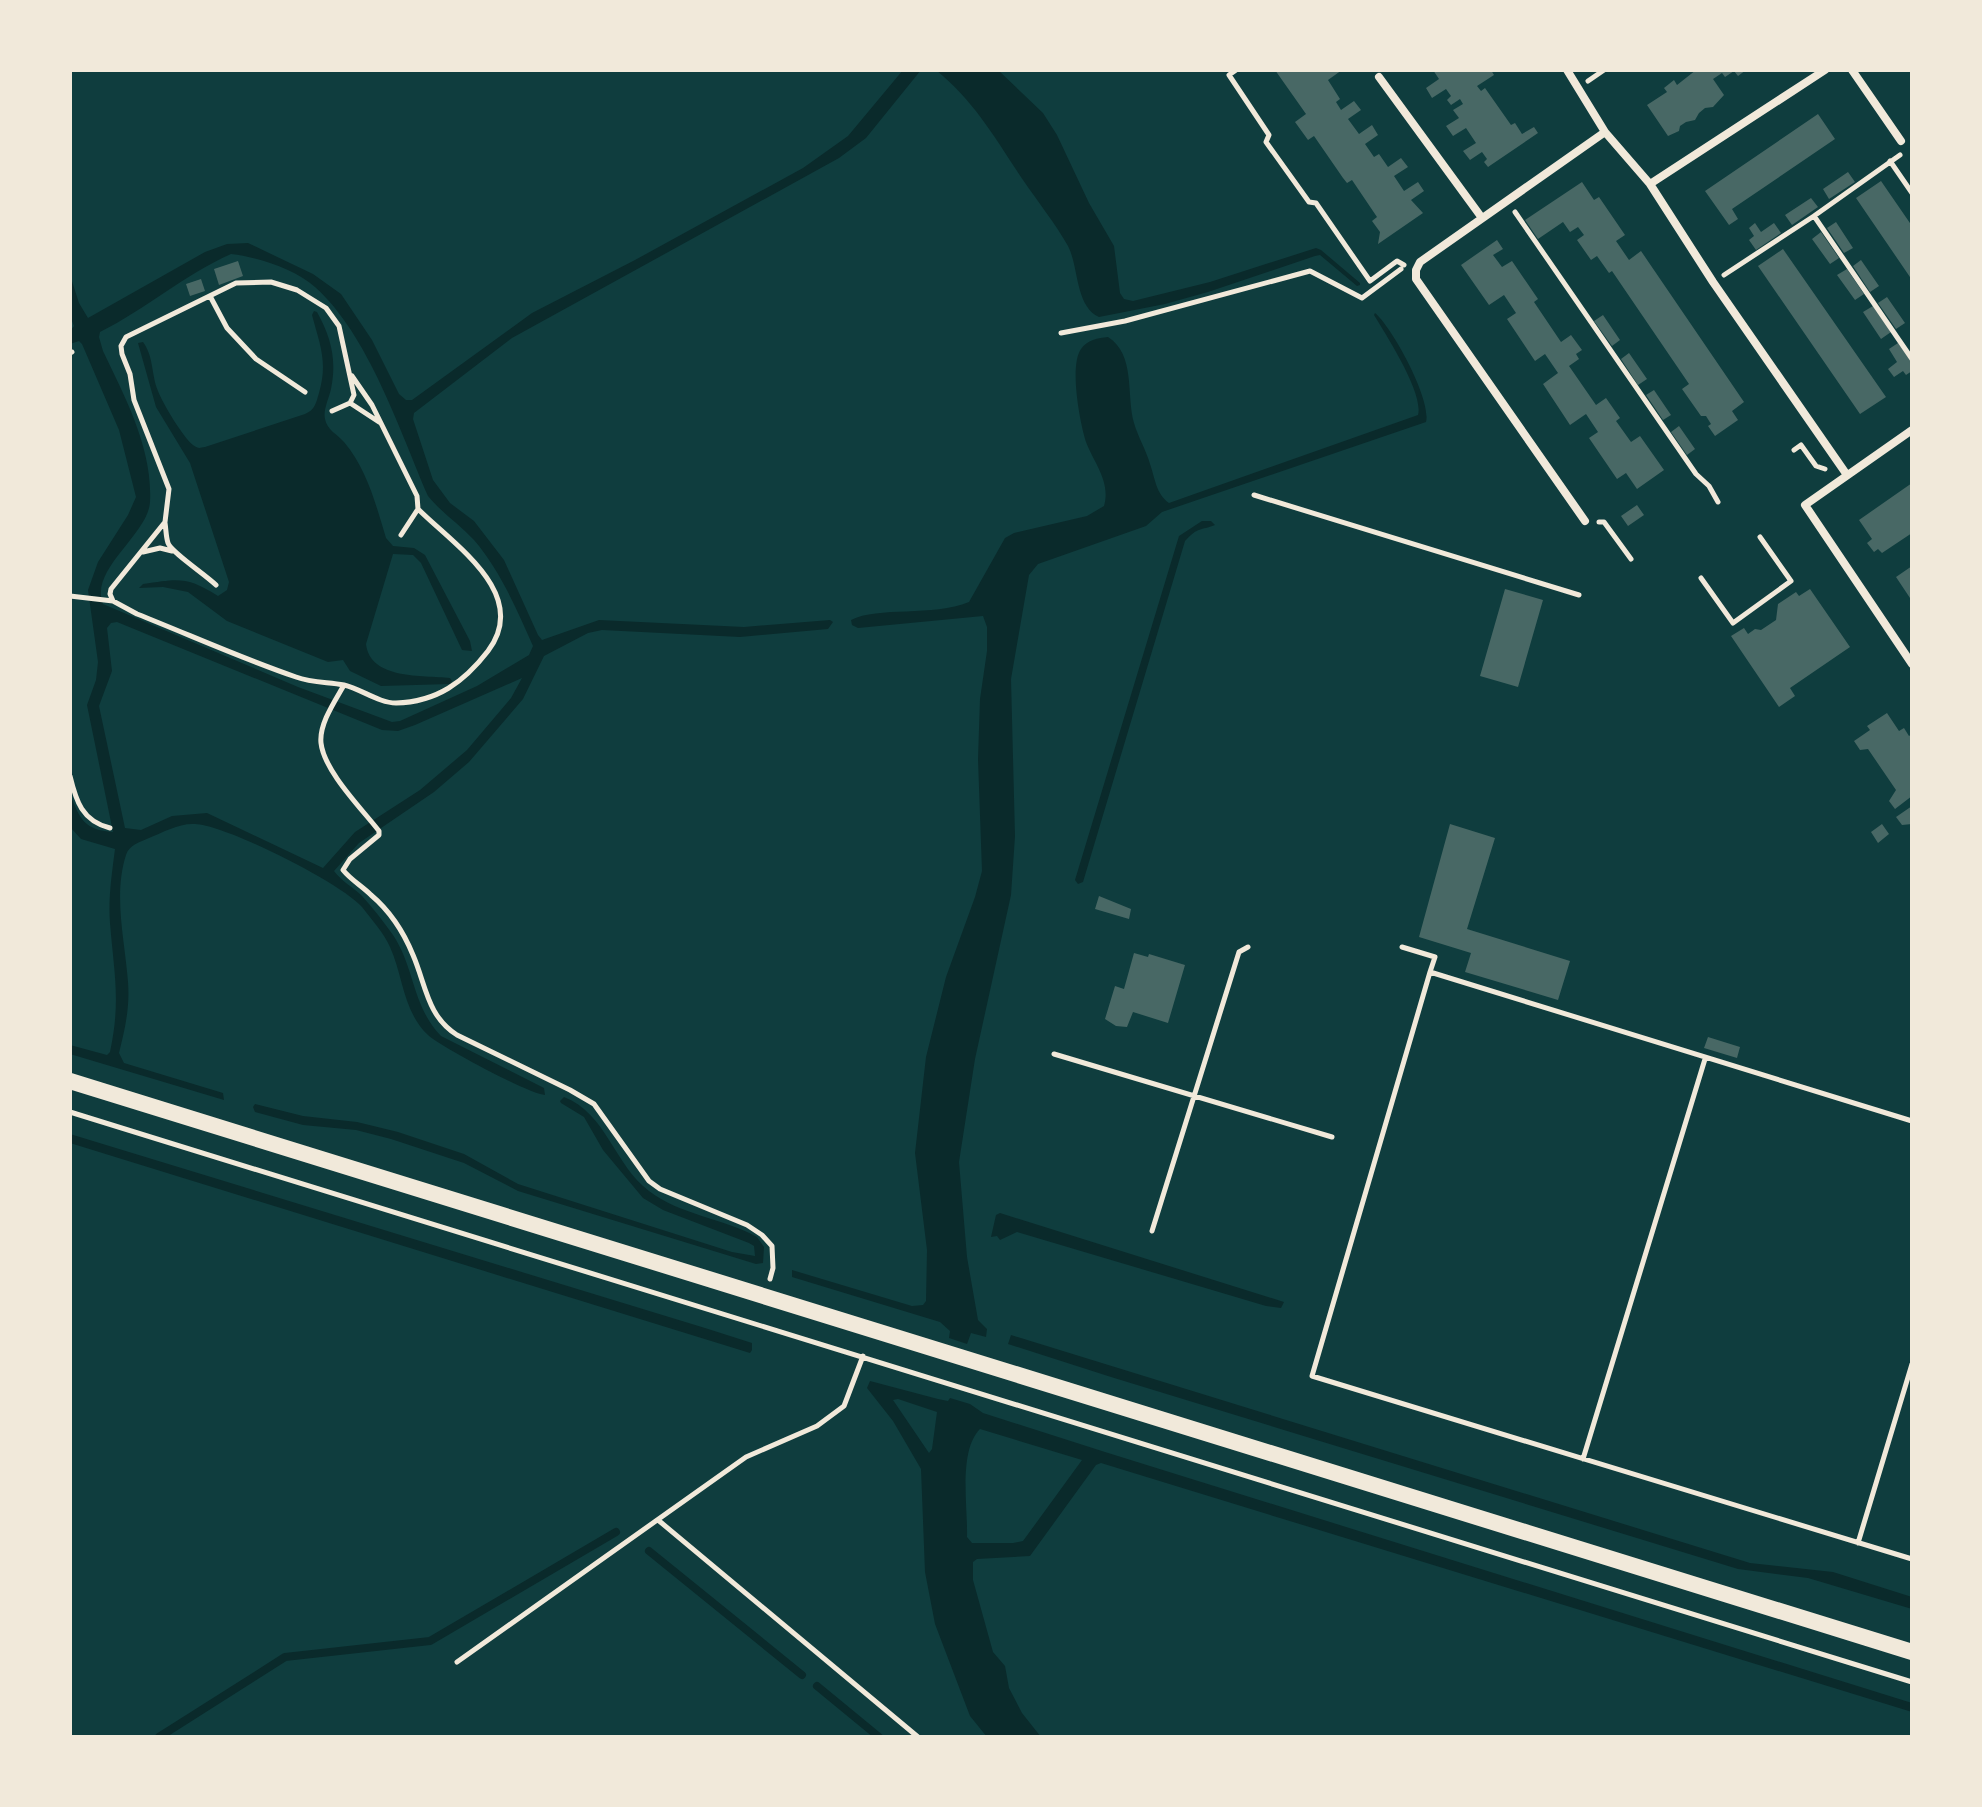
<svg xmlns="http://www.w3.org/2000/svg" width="1982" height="1807" font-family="'Titillium Web',sans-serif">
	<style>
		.water { fill: #0a2a2b; fill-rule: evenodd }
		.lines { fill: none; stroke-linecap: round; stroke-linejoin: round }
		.stream { stroke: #0a2a2b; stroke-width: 8 }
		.building { fill: #486865 }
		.path { stroke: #f1e9da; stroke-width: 5 }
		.service { stroke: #f1e9da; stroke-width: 5 }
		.minor { stroke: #f1e9da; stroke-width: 8 }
		.primary { stroke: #f1e9da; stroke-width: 16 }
	</style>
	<rect width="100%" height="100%" fill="#0f3d3e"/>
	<path class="water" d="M903,70h18l-55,68 -27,20 -327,180 -98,75 -1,6 20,61 17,23 24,18 30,39 34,75 4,5 57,-20 145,7 86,-7 3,2 -5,7 -88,8 -138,-7 -14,3 -44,23 -21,43 -54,63 -35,30 -75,51 -25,28c7,10 19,16 28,25 11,12 21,25 31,39 22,33 19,71 48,101l103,52 1,7c-16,-1 -104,-48 -117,-60 -25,-23 -25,-60 -38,-88 -6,-14 -19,-28 -28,-40 -21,-24 -136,-82 -167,-83 -16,-1 -31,8 -46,14 -9,4 -20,7 -23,17 -13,40 -1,86 2,127 2,25 -3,47 -9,71l5,10 99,30 1,7 -154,-46v-9l37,10 3,-3c11,-51 4,-79 0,-129 -2,-24 2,-50 5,-74l-34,-10 -10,-11 -1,-34c10,25 14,36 43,38l-26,-127 9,-25 2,-18 -10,-72 10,-28 30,-47 8,-18 -17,-67 -37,-86 -3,-3 -9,3v-13l4,-5 -4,-10v-41l9,28 9,15 117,-66 22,-8 21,-1 65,31 28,20 31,46 27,54 7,6h6l120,-87 103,-53 168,-92 45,-32zM231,254c26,3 64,15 84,33 53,47 85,144 113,209 14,17 31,28 46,44 26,30 43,70 59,106l-4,9 -52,31 -77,35 -8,1 -94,-35 -195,-83c-14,-35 45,-69 47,-102 3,-53 -25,-105 -47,-151l-4,-14 1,-5c46,-23 84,-57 131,-78zM117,622l265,108 16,1 17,-6 107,-47 -11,20 -44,52 -47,40 -65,42 -32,36 -116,-55 -35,3 -31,14 -16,-2 -26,-122 13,-35 -5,-43 4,-5z
		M936,70h62l45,43 14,22 32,68 25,43 6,47 4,6 9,2 77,-19 106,-34 5,2 39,33v2l-3,1 -37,-31 -5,1 -107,36 -43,12 -66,13c-24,-11 -20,-50 -31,-71 -13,-23 -30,-44 -45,-66 -28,-42 -48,-78 -87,-110z
		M314,311l3,1c14,25 20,48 14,77 -2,9 -8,21 -6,30 2,11 12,15 19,23 23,27 32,63 42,96l7,8 21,2 11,7 45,86 2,10 -10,-1 -41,-87 -8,-8 -20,-1 -27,90c4,36 57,31 84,34l2,3 -2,3 -69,2 -31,-15 -7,-11 -15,2 -101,-41 -39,-29 -25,-5 -24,1 4,-4c36,-5 43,-8 75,12l9,-6 2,-8 -39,-119 -34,-56 -18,-64 5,-1c11,15 8,32 15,49 5,13 25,46 35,54 6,4 6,3 12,2l100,-33c10,-4 11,-11 14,-21 9,-31 1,-48 -7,-78z
		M1375,313c17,14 57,87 51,109l-264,90 -16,14 -108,38 -9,11 -18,104 4,157 -4,59 -36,164 -16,103 8,95 11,63 9,9 -1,8 -15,-4 -4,11 -18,-6 1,-7 -10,-9 -148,-45v-7l120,36 11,-1 3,-4 1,-51 -12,-97 11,-96 20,-80 29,-80 7,-26 -4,-112 2,-60 7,-48v-24l-4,-11 -125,12 -6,-3 -1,-5c27,-14 82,-3 118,-18l36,-64 9,-5 73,-17 17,-10c7,-24 -10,-43 -18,-64 -6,-19 -17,-76 -5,-93 6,-9 17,-11 27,-12 28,18 18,58 26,86 4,14 12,27 16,41 5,14 6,30 19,39l249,-88c6,-22 -32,-80 -44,-100z
		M1202,521h9l4,4c-15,6 -16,1 -30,16l-102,341 -5,2 -3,-4 104,-344z
		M564,1097c43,17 50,68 85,94 31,24 74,27 108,46l7,10 -1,16 -7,1 -238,-73 -54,-28 -73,-24 -35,-9 -53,-5 -48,-13 -2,-5 2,-3 48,12 54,6 41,10 66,22 54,30 214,68 23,4 -1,-10 -5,-3 -86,-33 -20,-12 -40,-48 -19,-33 -23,-14 -1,-2z
		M70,1134l635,194 47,15v7l-2,3 -680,-210z
		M1000,1213l284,89 -3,6 -15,-2 -249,-74 -17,8 -3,-4 -6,1 5,-22z
		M1011,1335l739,228 83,9 79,25v12l-104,-31 -70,-9 -627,-192 -103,-33z
		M870,1381l68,18 10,2 2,-3 20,6 13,9 122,39 807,251v9l-811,-249 -5,2 -66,91 -53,3 -4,3v18l20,72 12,14 4,22 13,25 19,24h-54l-17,-21 -35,-92 -10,-52 -4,-103 -28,-48 -26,-33zM898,1399l39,13 -5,37 -3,4 -36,-53zM980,1429l102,31 -59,81 -10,2h-41l-5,-6c1,-29 -9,-86 13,-108z"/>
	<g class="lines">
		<path class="stream" d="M649,1551l153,124
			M817,1686l62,51
			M159,1737l126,-80 145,-16 186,-109"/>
	</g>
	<path class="building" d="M1275,70h67l-14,10 12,19 -4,3 5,8 13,-9 7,9 -13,9 11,15 13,-9 6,10 -13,9 9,13 5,-3 9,13 13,-9 7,9 -14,9 10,15 14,-9 6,9 -13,9 12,13 -45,31 2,-12 -8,-11 5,-4 -25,-37 -5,3 -4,-5 -29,-42 -6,4 -13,-18 11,-8z
		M1433,70h58l3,5 -17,11 4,5 4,-3 26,37 4,-2 7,11 12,-7 4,6 -50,34 -4,-5 3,-3 -5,-7 -12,8 -7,-9 13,-8 -10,-15 -13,8 -7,-10 13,-8 -6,-8 10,-6 -3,-5 -9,6 -4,-5 4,-4 -5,-7 -14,9 -6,-10 13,-9z
		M1696,70h50l-8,6 -4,-5 -9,6 -3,-4 -9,6 11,16 -11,12 -8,1 -6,5 -4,7 -9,2 -6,4 -1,5 -11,5 -21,-31 20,-13 -3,-4 10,-8 3,5z
		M1818,114l17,25 -103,70 6,10 -9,6 -24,-34z
		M1848,172l7,10 -26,17 -6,-10z
		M1881,181l31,45v54l-56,-82z
		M1582,182l12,18 5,-3 26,38 -9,6 13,19 12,-9 103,151 -12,9 6,9 -23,16 -7,-10 3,-2 -5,-8h-5l-19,-27 7,-5 -77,-113 -3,2 -12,-17 -6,4 -14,-20 7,-5 -6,-8 -8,5 -7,-10 -25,17 -13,-19z
		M1811,198l7,9 -26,18 -7,-10z
		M1836,222l17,26 -9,5 -17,-25z
		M1755,223l6,9 13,-9 7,10 -25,17 -7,-10 5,-4 -5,-8z
		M1821,232l18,26 -9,6 -18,-25z
		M1497,240l6,9 -10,6 9,12 10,-6 26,38 -4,3 27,40 10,-7 11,15 -6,4 3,5 -10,7 27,39 10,-7 14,20 -4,3 15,21 9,-6 24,34 -27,19 -11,-16 -9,6 -28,-41 9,-6 -12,-18 -16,11 -27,-41 15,-11 -13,-19 -10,7 -28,-42 9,-6 -12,-18 -15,10 -28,-40z
		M1783,249l103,148 -26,17 -102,-148z
		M1861,260l18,26 -9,6 -17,-26z
		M238,261l5,15 -24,9 -5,-16z
		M1847,269l17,25 -9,6 -18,-25z
		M201,279l4,12 -15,5 -4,-12z
		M1887,297l18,26 -9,6 -18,-26z
		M1873,306l18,26 -10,7 -18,-27z
		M1603,315l17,25 -8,6 -18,-25z
		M1898,343l14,19v9l-6,4 -3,-4 -9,6 -6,-8 9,-7 -8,-13z
		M1629,353l18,26 -9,6 -17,-26z
		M1654,390l17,25 -8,5 -17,-25z
		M1679,426l16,23 -8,6 -16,-23z
		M1912,483v50l-30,20 -4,-4 -4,3 -7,-9 5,-4 -13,-19z
		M1637,505l7,10 -16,11 -7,-10z
		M1912,566v35l-16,-24z
		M1505,589l38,11 -25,87 -38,-11z
		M1810,589l40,58 -60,41 5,8 -16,11 -48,-71 13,-8 4,6 7,-5 6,1 15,-10 2,-16 18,-12 3,4z
		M1887,713l12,18 5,-3 5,8 3,-2v62l-17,13 -6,-8 7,-11 -28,-41 -8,1 -6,-9 16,-11 -3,-4z
		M1912,806v18l-10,1 -6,-8z
		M1450,824l45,14 -28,91 103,32 -12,39 -93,-28 6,-19 -52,-16z
		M1882,824l7,10 -11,9 -7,-11z
		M1099,896l32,13 -2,10 -34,-10z
		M1134,953l14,4 1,-3 36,11 -17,58 -35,-11 -6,15 -11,-1 -11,-7 10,-33 9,3z
		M1708,1037l32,10 -3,11 -33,-10z"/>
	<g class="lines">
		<path class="path" d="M1236,70l-7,5 40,60 -3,7 43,60 7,1 54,78 27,-20 7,4
			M1588,81l16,-11
			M1900,155l-86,61 98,143
			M1890,161l22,32
			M1515,212l181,262 13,12 9,16
			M1724,275l90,-59
			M210,296l17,32 29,31 49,33
			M1061,333l64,-12 185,-50 52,27 39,-29
			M70,353l2,-1
			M352,376l20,29 45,91 1,13 -17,26
			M350,403l29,19
			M1794,450l7,-5 15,21 9,3
			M1599,522h5l27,37
			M165,523c1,6 1,14 3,20 3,9 38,32 48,42
			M143,552l17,-4 12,3
			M70,596l43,5 24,13c53,21 106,45 159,63 16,6 32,5 48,8 17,4 35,18 52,18 41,-1 68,-21 92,-52 43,-57 -34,-106 -70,-142
			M113,601l-3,-7 1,-5 54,-67 4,-33 -35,-89 -4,-26 -8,-20 -1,-8 5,-9 110,-54 35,-1 26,8 29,18 13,18 15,69 -4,8 -18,8
			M344,685c-9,16 -25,39 -23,58 3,28 41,66 58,88v4l-29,24 -7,11c8,10 19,16 28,25 19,16 33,38 42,60 13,30 14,61 44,80l113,55 24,14 55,77 11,8 87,36 15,10 10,11 1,22 -3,11
			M70,776c6,25 12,45 40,52
			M1402,947l33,10 -5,15 482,149
			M1430,972l-118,404 600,183
			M1054,1054l278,83
			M70,1112l1842,570
			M1152,1231l87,-279 9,-5
			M1583,1459l122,-400
			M658,1520l260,217
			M1858,1543l54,-179
			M457,1662l289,-205 71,-31 27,-20 19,-50"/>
		<path class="service" d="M1254,495l325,100
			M1701,578l32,45 58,-42 -31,-44"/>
		<path class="minor" d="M1567,70l38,62 45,52 63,98 134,193
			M1852,70l49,71
			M1379,77l103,141
			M1650,184l175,-114
			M1912,430l-107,75 107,159
			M1585,521l-169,-242v-9l4,-8 185,-130"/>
		<path class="primary" d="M70,1081l1842,571"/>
	</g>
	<rect width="1982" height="1807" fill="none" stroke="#f1e9da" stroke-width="144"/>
</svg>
